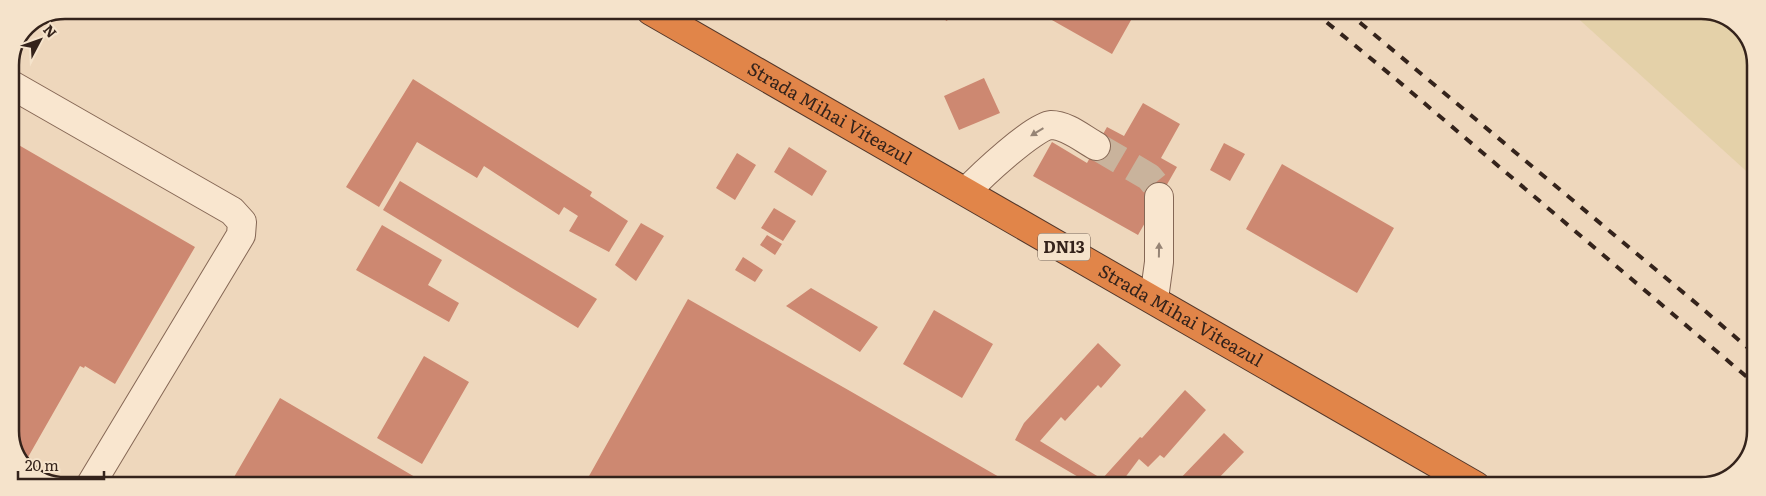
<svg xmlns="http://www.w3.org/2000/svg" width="1766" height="496" font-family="Literata,serif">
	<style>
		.farmland { fill: #e4d1a9 }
		.building { fill: #cd8871 }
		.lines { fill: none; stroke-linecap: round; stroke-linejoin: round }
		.minor-tunnel { stroke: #c9b39c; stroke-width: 28; stroke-dasharray: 28 14; stroke-linecap: butt }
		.minor-casing { stroke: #856755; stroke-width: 30 }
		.highway-casing { stroke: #53372a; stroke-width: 30 }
		.minor { stroke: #f9e6cf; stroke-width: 28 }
		.highway { stroke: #e18549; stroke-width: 28 }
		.rail { stroke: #34231b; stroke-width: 4; stroke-dasharray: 9 9; stroke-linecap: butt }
		.oneway { fill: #968475 }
		.labels { text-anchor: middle; stroke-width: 4.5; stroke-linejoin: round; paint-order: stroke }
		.shield { fill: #f5e3cb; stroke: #6e5d50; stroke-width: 1 }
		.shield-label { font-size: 16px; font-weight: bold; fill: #34231b }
		.street-label { font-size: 18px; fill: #34231b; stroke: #f5e3cb }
		.rim { fill: none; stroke: #34231b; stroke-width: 2.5 }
	</style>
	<rect width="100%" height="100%" fill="#eed7bc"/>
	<path class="farmland" d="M1571,12h144l28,17 13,32 -1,118z"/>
	<path class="building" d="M928,11h24l-5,10z
		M1036,11h97l2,2 -23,41z
		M984,78l16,35 -41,17 -15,-34z
		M413,79l179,113 -2,4 38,25 -19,31 -40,-21 9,-15 -14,-9 -5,8 -75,-49 -7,12 -60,-36 -38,65 -33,-20z
		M1143,103l37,21 -19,34 16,9 -39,68 -105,-59 19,-34 35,21 20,-36 17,9z
		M10,140l185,107 -80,137 -30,-18 -1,2 -4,-2 -57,100 -13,-31v-105l3,-6 -3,-1z
		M1224,143l21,11 -15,27 -20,-11z
		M789,147l38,24 -15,25 -38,-24z
		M737,153l19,12 -21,35 -19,-12z
		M1282,164l112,64 -37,65 -111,-64z
		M400,181l197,118 -19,29 -195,-118z
		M774,208l22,13 -13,20 -22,-13z
		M641,223l23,13 -28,45 -21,-16z
		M382,225l60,35 -14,25 31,18 -10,19 -93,-52z
		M767,235l15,9 -7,11 -15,-10z
		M743,257l20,13 -8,12 -20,-12z
		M811,288l67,39 -18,25 -74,-46z
		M688,299l162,92 163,94h-429z
		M934,310l59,34 -31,54 -59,-34z
		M1098,343l23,22 -20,23 -3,-3 -33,36 -4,-4 -21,24 62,38 38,-42 2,1 43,-48 21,20 -42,48 -4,-3 -12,12 -9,-8 -15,20 10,6h-42l-77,-45 9,-17z
		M424,356l45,26 -47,82 -45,-26z
		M280,398l135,79 -5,8 -180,-1z
		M1224,433l20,19 -32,33h-33l-3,-2z"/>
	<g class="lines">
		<path class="minor-tunnel" d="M1096,146l53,31 9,11 1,9"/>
		<defs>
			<path id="minor" d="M10,84l222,127 10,11 -1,13 -150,249
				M967,191c13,-14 67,-65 84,-66 16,0 32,14 45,21
				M1154,299l5,-37v-65"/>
			<g id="highway">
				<path id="s1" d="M651,11l825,475"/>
			</g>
		</defs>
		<use href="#minor" class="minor-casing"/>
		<use href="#highway" class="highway-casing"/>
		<use href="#minor" class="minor"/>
		<use href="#highway" class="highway"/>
		<path class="rail" d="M1313,11l84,69 357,303
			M1346,11l351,293 58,50"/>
	</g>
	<defs><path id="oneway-solid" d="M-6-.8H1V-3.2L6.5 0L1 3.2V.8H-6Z" transform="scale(1.25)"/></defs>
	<g class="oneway">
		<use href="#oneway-solid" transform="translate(1037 132) rotate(149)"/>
		<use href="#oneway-solid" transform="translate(1159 250) rotate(-89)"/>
	</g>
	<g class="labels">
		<rect class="shield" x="1038" y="233.5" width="52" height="27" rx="4"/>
		<g class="shield-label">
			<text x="1064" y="253">DN13</text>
		</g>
		<g class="street-label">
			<text dy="6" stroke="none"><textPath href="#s1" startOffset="206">Strada Mihai Viteazul</textPath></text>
			<text dy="6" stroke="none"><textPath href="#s1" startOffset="611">Strada Mihai Viteazul</textPath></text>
		</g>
	</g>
	<path d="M0 0H1766V496H0ZM65 19H1701A46 46 0 0 1 1747 65V431A46 46 0 0 1 1701 477H65A46 46 0 0 1 19 431V65A46 46 0 0 1 65 19Z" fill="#f5e3cb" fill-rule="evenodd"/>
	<path class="rim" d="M65 19H1701A46 46 0 0 1 1747 65V431A46 46 0 0 1 1701 477H65A46 46 0 0 1 19 431V65A46 46 0 0 1 65 19Z"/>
	<g transform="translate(40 40) rotate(49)" stroke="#f5e3cb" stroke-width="4" paint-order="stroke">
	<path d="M0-4L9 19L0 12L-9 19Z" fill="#34231b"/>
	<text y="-8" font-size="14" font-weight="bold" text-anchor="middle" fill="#34231b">N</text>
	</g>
	<path d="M18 471v8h86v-8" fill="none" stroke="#34231b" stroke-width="2.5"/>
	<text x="25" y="471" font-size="15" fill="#34231b" stroke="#f5e3cb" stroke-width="4" paint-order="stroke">20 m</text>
</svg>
